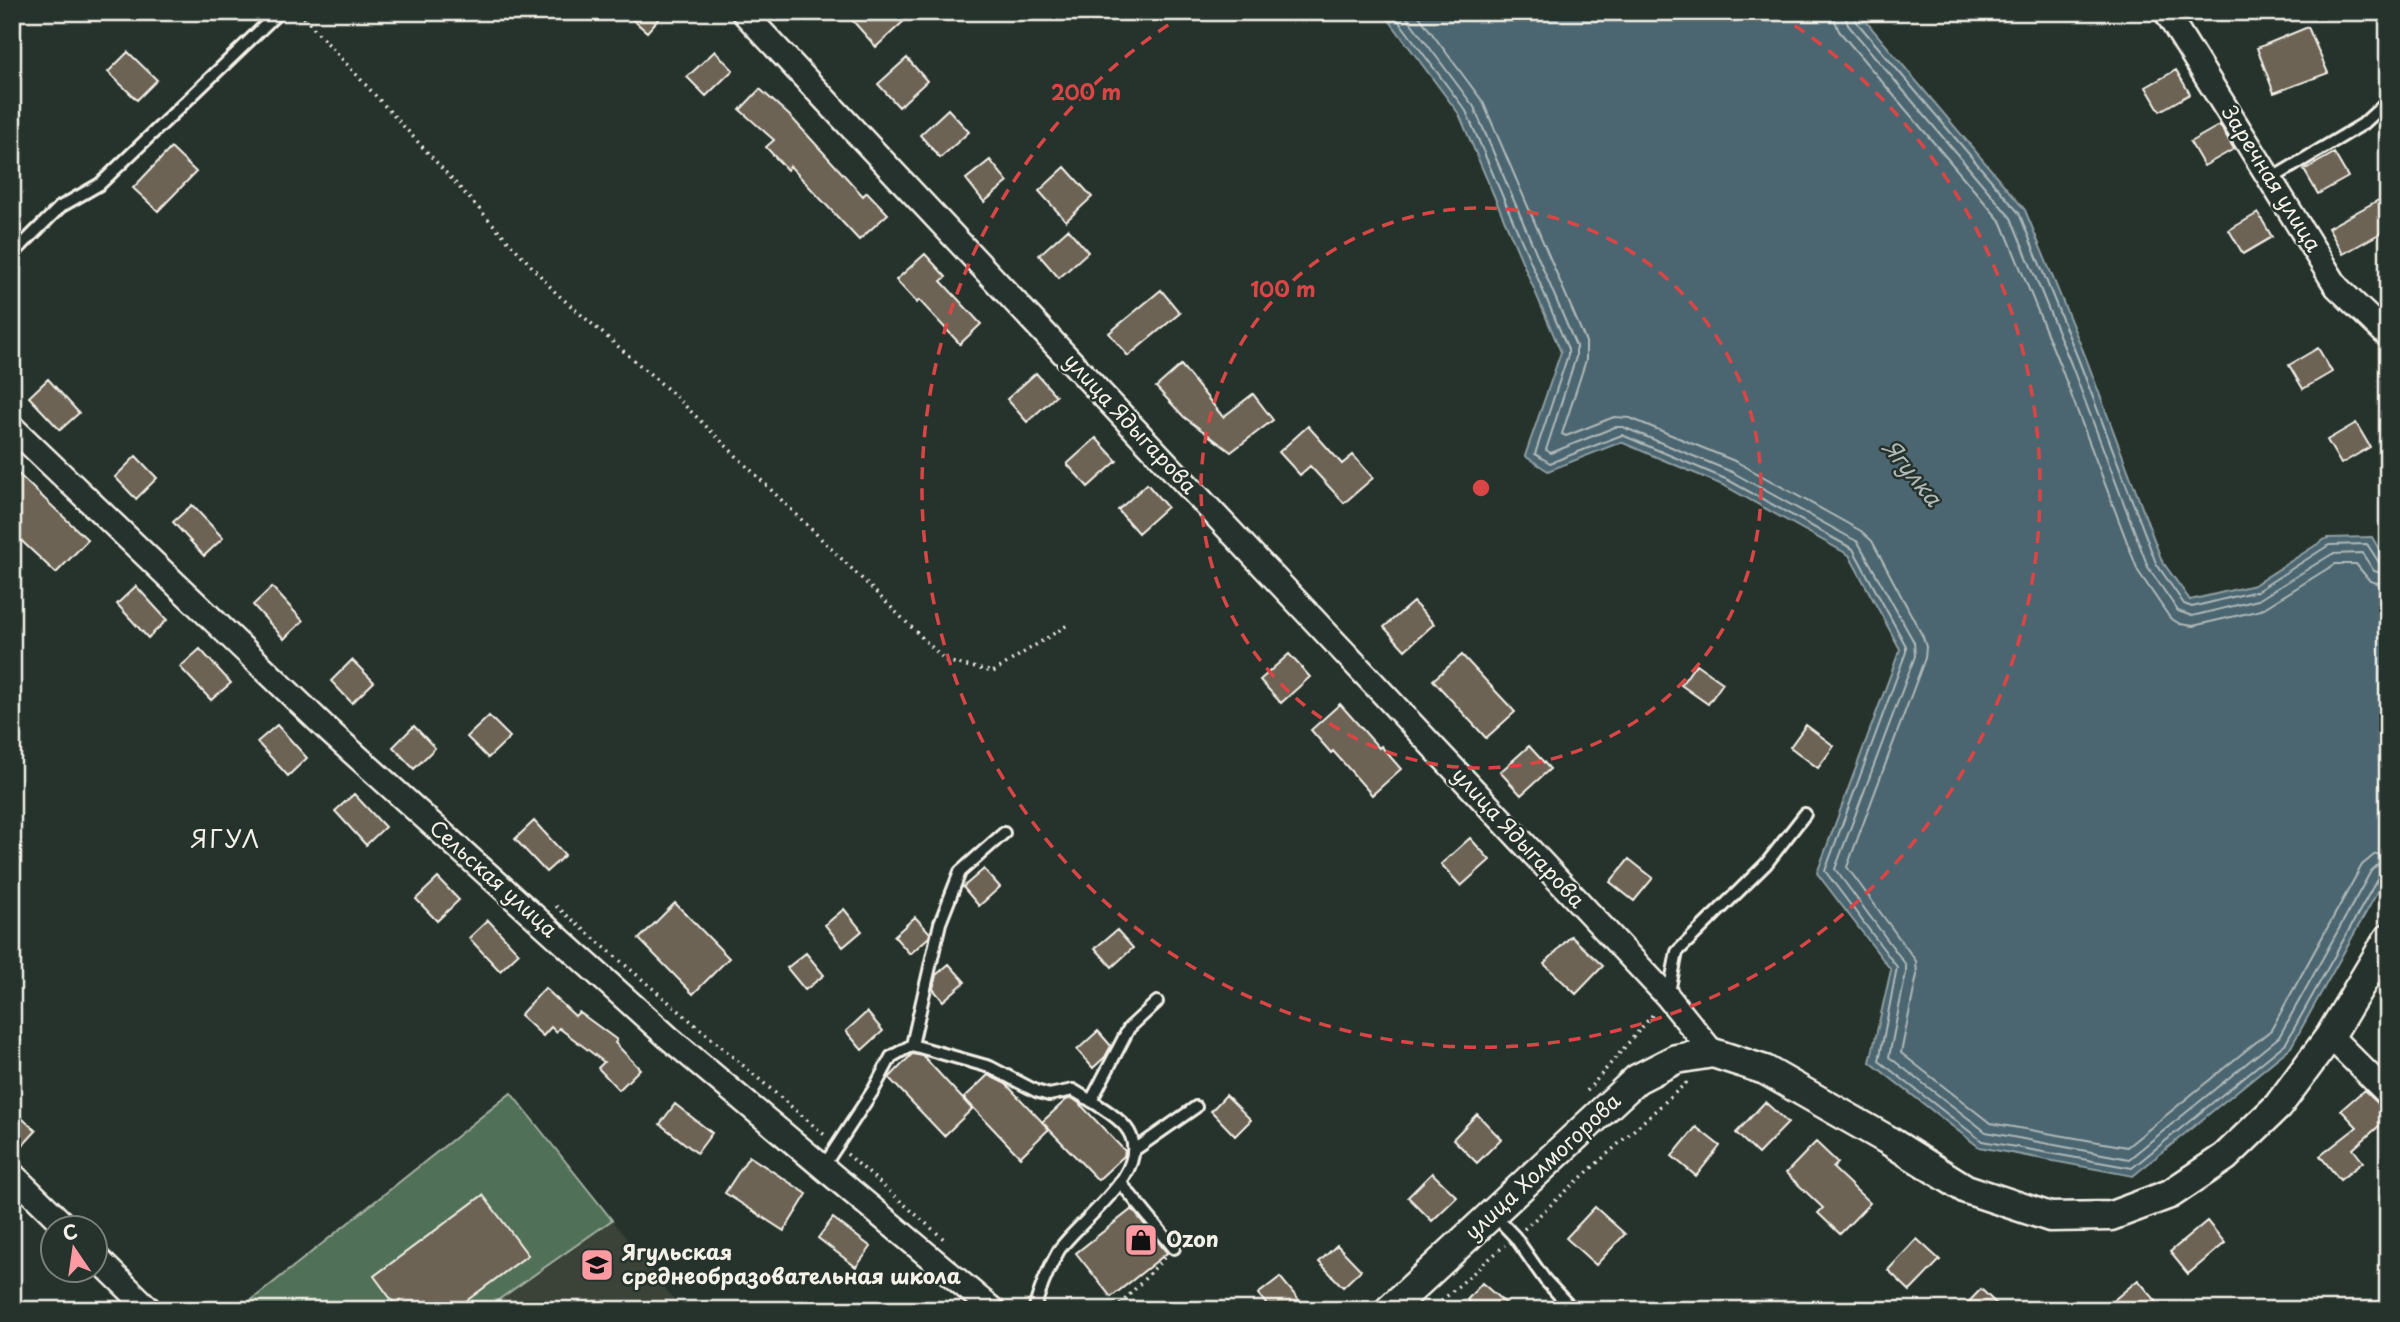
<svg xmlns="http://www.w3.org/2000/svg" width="2400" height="1322" font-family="'Playpen Sans',sans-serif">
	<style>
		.built { fill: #3b4239 }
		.green { fill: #517059; stroke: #a2b0a0; stroke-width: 2 }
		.water { fill: #4b6671; stroke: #8f9ea1; stroke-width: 2 }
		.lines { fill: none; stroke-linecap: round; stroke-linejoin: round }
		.shore { stroke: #b0b9b8; stroke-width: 2 }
		.building { fill: #6c6455; stroke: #f4f1e8; stroke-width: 2 }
		.service-casing { stroke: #f4f1e8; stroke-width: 16 }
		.minor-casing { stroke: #f4f1e8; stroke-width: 28 }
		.tertiary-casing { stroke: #f4f1e8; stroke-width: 33 }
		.path { stroke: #f4f1e8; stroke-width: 3.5; stroke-dasharray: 2 5; stroke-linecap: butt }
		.service { stroke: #26332d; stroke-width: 10 }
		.minor { stroke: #26332d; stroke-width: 23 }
		.tertiary { stroke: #26332d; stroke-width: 28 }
		.ring { fill: none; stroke: #da4645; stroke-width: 3.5; stroke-dasharray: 12 9 }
		.labels { text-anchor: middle; stroke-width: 5; stroke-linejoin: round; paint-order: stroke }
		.street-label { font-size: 21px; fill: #f4f1e8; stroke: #26332d }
		.poi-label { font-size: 21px; font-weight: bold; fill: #f4f1e8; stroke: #26332d; text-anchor: start }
		.water-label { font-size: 23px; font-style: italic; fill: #b0b9b8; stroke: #26332d }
		.quarter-label { font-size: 24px; letter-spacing: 2px; fill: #f4f1e8; stroke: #26332d }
		.centre { fill: #da4645; stroke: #26332d; stroke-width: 3.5 }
		.ring-label { font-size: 21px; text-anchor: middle; font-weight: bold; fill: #da4645; stroke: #26332d; stroke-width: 5; stroke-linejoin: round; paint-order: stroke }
	</style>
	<rect width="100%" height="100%" fill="#26332d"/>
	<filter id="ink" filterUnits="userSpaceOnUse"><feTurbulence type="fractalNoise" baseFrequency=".0143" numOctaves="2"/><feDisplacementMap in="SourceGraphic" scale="14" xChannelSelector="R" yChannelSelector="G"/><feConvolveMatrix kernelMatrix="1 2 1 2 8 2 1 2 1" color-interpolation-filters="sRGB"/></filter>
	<g filter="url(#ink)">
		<path class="built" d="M612,1220l70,90h-199z"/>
		<path class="green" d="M511,1093l101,127 -128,90h-245z"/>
		<path class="water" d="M1383,12h475l167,198 61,148 76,203 28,39 64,-15 73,-47 45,-1 16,28v308l-97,174 -158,129 -154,-29 -109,-85 21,-92 -74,-97 83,-224 -51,-94 -124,-69 -104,-44 -73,29 -23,-15 36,-104 -102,-238z"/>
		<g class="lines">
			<path class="shore" d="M1392,12l74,99 102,238v6l-33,99 15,9 72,-28 106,45 125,69 53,97v6l-81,219 72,96 -18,94 103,80 150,27 154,-125 93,-167 9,-4
				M1403,12l71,95 102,239v11l-30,93 5,3 64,-26h8l109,45 126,70 56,100 1,14 -80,213 71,96v8l-17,84 97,75 143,27 150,-122 92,-166 8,-7 9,-1
				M1416,12l67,90 103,240v18l-24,74 4,2 48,-19 16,1 107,44 124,69 11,10 51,96 3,10 -1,11 -78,209 69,94 1,14 -16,78 89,70 137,24 144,-117 91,-165 12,-10 14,-3
				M1834,12l1,9 4,10 163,192 59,145 77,203 32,47 10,6 13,2 68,-16 74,-46h21l14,17 18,5
				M1844,12l4,13 163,193 60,146 77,203 30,44 14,5 66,-16 74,-46 30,-1 12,18 14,4
				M1853,12l2,8 164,193 60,148 77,202 28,41 8,3 65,-16 72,-46 38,-1 13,20 8,3"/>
		</g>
		<path class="building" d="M624,12h41l-18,20z
			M845,12h52l8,8 -29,27z
			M2308,27l20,46 -54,20 -17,-45z
			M715,51l18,19 -27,26 -19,-19z
			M128,52l29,28 -20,20 -29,-28z
			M907,58l20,23 -28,26 -21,-23z
			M2176,70l14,24 -30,17 -14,-24z
			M760,89l31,28 72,79 4,-4 21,22 -29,26 -69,-74 -3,4 -21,-23 8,-7 -34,-30z
			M948,109l21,23 -29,26 -20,-23z
			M2220,125l14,24 -30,17 -14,-24z
			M171,148l25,24 -38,39 -25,-23z
			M2334,153l14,24 -30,17 -14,-24z
			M990,160l18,22 -24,20 -18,-23z
			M1065,167l27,30 -26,24 -27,-30z
			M2382,198l6,10v21l-45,25 -15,-26z
			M2258,213l14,24 -29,17 -14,-24z
			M1068,229l20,23 -29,26 -20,-23z
			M925,254l21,23 -5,4 40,43 -21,20 -41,-44 -2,3 -21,-23z
			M1161,290l19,23 -52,43 -19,-23z
			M2318,348l14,24 -29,17 -14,-24z
			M1181,365l42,52 30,-23 20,26 -42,32 -47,-35 -28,-30z
			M1036,373l20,23 -29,26 -20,-23z
			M48,379l31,34 -19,17 -31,-33z
			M2356,423l14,24 -29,17 -14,-24z
			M1308,426l34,38 11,-9 20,23 -29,25 -34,-37 -10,9 -21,-23z
			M1096,438l21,23 -29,26 -21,-23z
			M136,456l21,22 -21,21 -21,-22z
			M12,468l76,72 -32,33 -44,-41z
			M1147,484l20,23 -29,26 -20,-23z
			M192,505l31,33 -19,18 -31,-34z
			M136,586l31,34 -19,18 -31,-34z
			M272,587l31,34 -19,18 -31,-34z
			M1413,602l21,22 -29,26 -21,-23z
			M200,649l31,34 -20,17 -31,-33z
			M1289,654l21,23 -29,26 -21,-23z
			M1462,655l53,57 -29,26 -53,-58z
			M352,660l22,22 -22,21 -21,-22z
			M1696,664l27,19 -15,21 -27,-19z
			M1340,704l39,44 2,-2 20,23 -29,26 -39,-44 -2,2 -20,-23z
			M489,716l21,21 -22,21 -21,-21z
			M277,725l30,33 -19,18 -31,-34z
			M1806,725l28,21 -16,22 -28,-21z
			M414,726l21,22 -21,21 -21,-22z
			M1529,746l21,23 -29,26 -21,-23z
			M354,794l31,33 -19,18 -31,-34z
			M534,821l31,34 -19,17 -31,-33z
			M1470,838l20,22 -29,26 -20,-22z
			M1629,859l24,19 -19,23 -24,-19z
			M984,869l16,18 -21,19 -16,-19z
			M438,878l21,22 -22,21 -21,-22z
			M675,903l54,55 -36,36 -54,-55z
			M844,909l18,22 -19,16 -18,-22z
			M915,917l15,16 -1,4 -19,17 -16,-18z
			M488,920l31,33 -19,18 -31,-33z
			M1117,930l16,18 -21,19 -17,-19z
			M1571,936l32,30 -27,28 -32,-30z
			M806,953l18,22 -19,15 -18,-22z
			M949,964l16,18 -22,19 -10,-12 3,-14z
			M545,988l30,28 4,-4 38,28 -2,3 25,26 -21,21 -21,-22 6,-6 -45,-34 -3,4 -5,-5 -8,9 -23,-21z
			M867,1012l16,19 -21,19 -16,-19z
			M1098,1031l13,15 -6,11 -12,11 -16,-18z
			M912,1054l11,2 49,53 -28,27 -55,-58z
			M988,1075l18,9 43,45 -29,28 -56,-59z
			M2364,1090l24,23v5l-35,31 10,13 -23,18 -20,-24 37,-29 -16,-17z
			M1226,1095l25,25 -16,16 -24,-25z
			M1072,1098l7,5 46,48 -1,5 -26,24 -56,-58 24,-22z
			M1765,1102l23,21 -30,31 -22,-21z
			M675,1104l37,29 -15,20 -37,-29z
			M12,1109l24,22 -24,26z
			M1477,1114l24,25 -24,24 -24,-24z
			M1696,1127l24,19 -24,30 -24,-20z
			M1816,1142l22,21 -5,5 37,35 -30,31 -22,-21 5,-5 -37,-35z
			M749,1156l58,38 -23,37 -59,-38z
			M1432,1173l25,24 -25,24 -24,-24z
			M483,1195l45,60 -74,55h-55l-25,-34z
			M1595,1207l30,27 -29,31 -30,-27z
			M1132,1209l35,44 -56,44 -35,-44z
			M833,1218l38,29 -15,20 -38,-29z
			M2207,1221l18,22 -37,31 -18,-22z
			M1917,1239l23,21 -30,31 -22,-21z
			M1337,1245l24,25 -18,17 -24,-25z
			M1280,1277l19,23 -13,10h-15l-13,-16z
			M2138,1280l18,21 -10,9h-44z
			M1482,1283l31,27h-35l-11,-10z
			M1981,1289l22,21h-42z"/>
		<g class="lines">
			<defs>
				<path id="service" d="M2271,179l92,-55 25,-23
					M12,255l48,-48 40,-23 179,-172
					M1668,997l9,-45 89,-88 39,-50
					M912,1045l28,-122 20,-51 44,-39
					M1091,1101l38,-73 28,-26
					M1133,1151l63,-44
					M823,1167l51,-78 17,-32 21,-12 78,22 46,24 13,4 24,-5c16,10 47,26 56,42 23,41 -50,88 -70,118 -11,19 -19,39 -25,60
					M1120,1182l54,66
					M1493,1214l22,23 30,43 28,30"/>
				<path id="minor" d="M743,12l925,985 45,56
					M2166,12l171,275 51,49
					M12,427l318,305 339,306 324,272
					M2330,1036l58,58
					M12,1174l55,54
					M94,1255l56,55"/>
				<path id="tertiary" d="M1389,1310l248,-231 39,-20 37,-6 52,17 121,69 80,50 84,28 61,-1 59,-22 55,-37 53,-51 52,-70 58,-97"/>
			</defs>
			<use href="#service" class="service-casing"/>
			<use href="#minor" class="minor-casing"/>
			<use href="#tertiary" class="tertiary-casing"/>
			<path class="path" d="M299,12l257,281 115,99 275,269 47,11 76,-48
				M556,906l271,231
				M1587,1091l68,-79
				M847,1154l99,87
				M1524,1229l162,-146 -3,-4
				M1115,1310l50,-53
				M1431,1310l74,-65"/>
			<use href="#service" class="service"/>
			<use href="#minor" class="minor"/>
			<use href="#tertiary" class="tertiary"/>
		</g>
	</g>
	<g class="ring">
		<circle cx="1481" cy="488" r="280"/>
		<path d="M1777 14A559 559 0 1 1 1185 14"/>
	</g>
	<defs>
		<symbol id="shop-square" viewBox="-11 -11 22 22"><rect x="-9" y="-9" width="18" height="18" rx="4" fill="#ff9aa2" stroke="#26332d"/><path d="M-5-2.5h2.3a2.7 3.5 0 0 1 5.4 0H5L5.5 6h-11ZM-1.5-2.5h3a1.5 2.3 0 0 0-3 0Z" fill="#111"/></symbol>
		<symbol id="school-square" viewBox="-11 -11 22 22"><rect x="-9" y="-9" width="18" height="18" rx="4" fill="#ff9aa2" stroke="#26332d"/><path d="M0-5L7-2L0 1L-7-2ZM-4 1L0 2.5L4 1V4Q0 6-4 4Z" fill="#111"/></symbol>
	</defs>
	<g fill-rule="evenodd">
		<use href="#shop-square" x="1122" y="1221" width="38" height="38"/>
		<use href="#school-square" x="578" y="1246" width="38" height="38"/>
	</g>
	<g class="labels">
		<g class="street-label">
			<text transform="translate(2271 179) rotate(58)" y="7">Заречная улица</text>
			<text transform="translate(1130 424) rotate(47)" y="7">улица Ядыгарова</text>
			<text transform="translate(1518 838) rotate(47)" y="7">улица Ядыгарова</text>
			<text transform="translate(493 879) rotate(42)" y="7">Сельская улица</text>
			<text transform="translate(1543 1167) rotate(-43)" y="7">улица Холмогорова</text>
		</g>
		<g class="poi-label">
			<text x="1166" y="1247">Ozon</text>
			<text x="622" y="1260">Ягульская<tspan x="622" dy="24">среднеобразовательная школа</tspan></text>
		</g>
		<g class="water-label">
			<text transform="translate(1912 473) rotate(51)" y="8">Ягулка</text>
		</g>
		<g class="quarter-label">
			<text x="226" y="848">ЯГУЛ</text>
		</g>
	</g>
	<circle cx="1481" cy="488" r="10" class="centre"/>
	<g class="ring-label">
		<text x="1086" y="100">200 m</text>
		<text x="1283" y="297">100 m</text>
	</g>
	<rect width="2400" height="1322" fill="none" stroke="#26332d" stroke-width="42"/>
	<rect x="21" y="21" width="2358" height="1280" fill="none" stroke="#f4f1e8" stroke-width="2.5" filter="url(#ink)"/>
	<g transform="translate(74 1249) rotate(347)"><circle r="33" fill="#26332d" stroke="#787f78" stroke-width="2"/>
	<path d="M0-5L12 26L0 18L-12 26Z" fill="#ff9aa2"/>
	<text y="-10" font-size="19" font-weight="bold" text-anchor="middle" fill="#f4f1e8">С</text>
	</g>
</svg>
